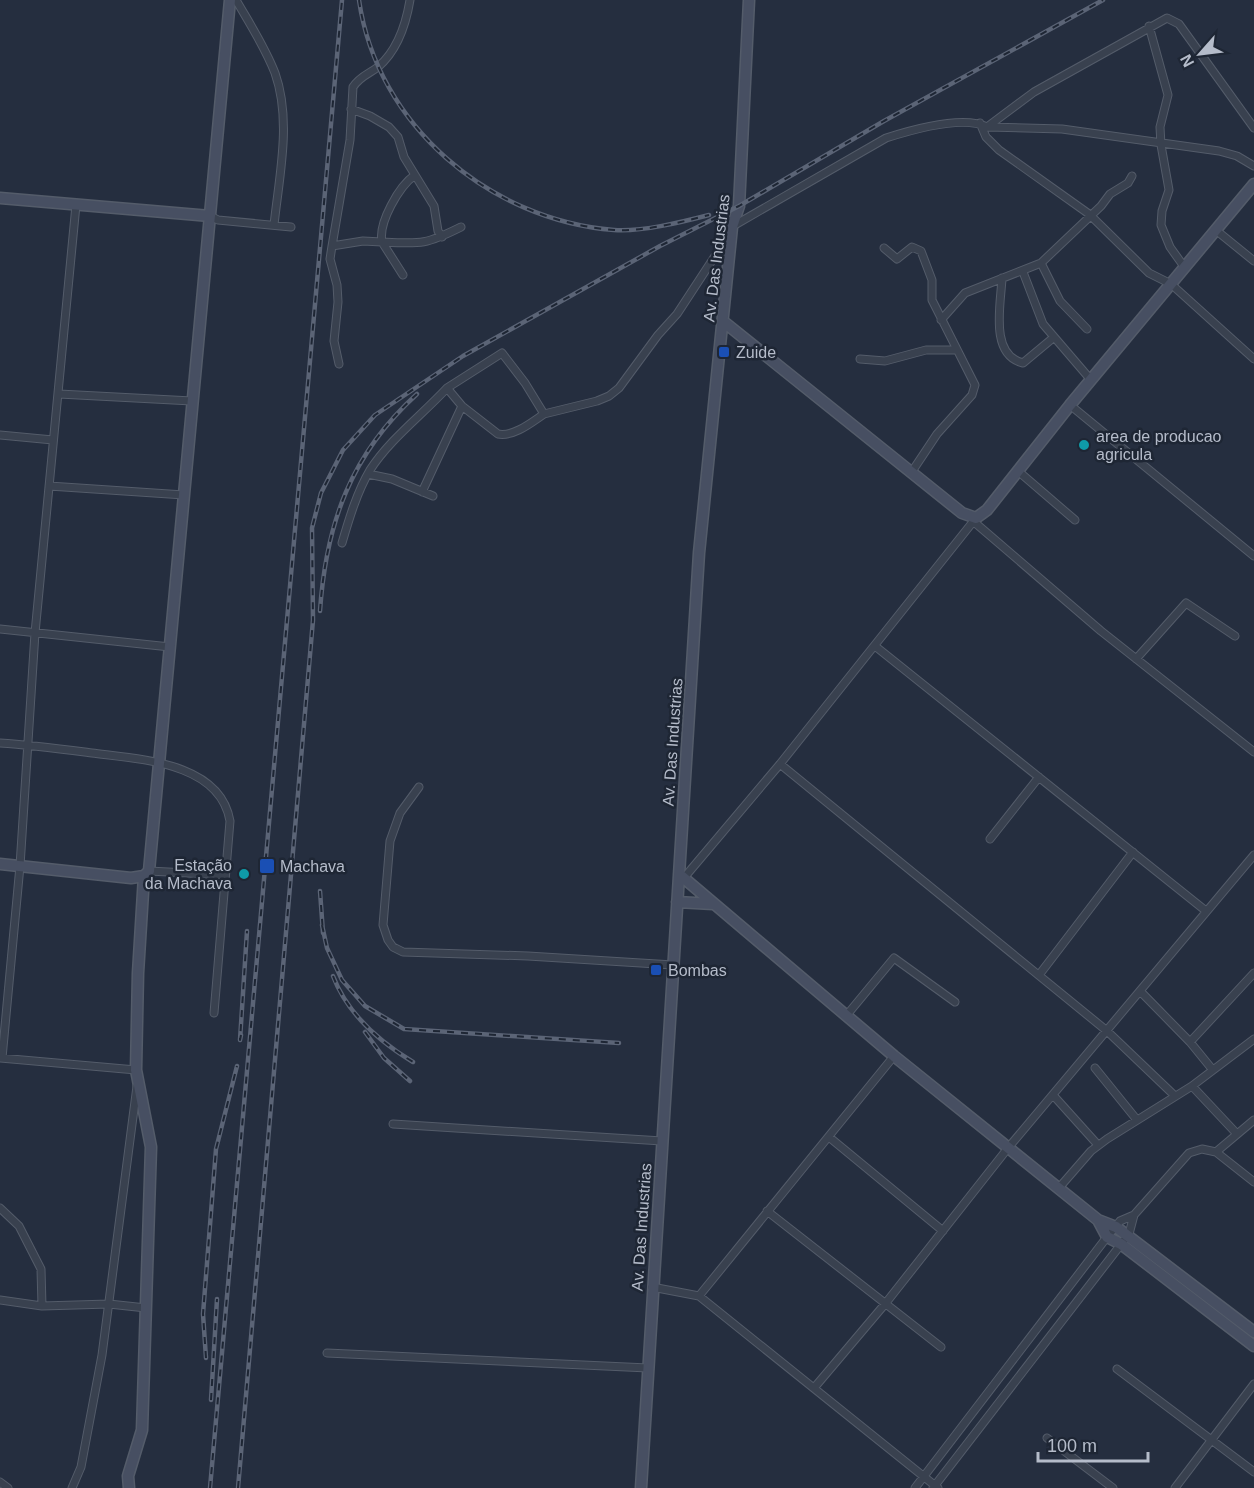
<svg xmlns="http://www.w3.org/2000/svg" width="1254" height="1488" font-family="Helvetica,sans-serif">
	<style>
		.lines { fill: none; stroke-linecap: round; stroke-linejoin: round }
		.street-casing { stroke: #545c6a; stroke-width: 9 }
		.secondary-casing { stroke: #545c6a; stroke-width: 13 }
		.street { stroke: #39414f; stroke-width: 7 }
		.secondary { stroke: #474f62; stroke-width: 10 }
		.rail-casing { stroke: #5b6476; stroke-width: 4.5 }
		.rail { stroke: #1e2634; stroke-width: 2; stroke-dasharray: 7; stroke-linecap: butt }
		.transit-dot { fill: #1a4fb4; stroke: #1e2634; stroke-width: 2 }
		.culture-dot { fill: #0f9aa8; stroke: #1e2634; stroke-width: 2 }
		.labels { text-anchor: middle; stroke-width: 5; stroke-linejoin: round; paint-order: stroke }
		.street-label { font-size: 16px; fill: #b5bcca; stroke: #1e2634 }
		.poi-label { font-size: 16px; fill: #b5bcca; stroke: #1e2634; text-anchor: start }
	</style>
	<rect width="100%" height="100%" fill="#252e3f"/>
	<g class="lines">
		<defs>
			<path id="street" d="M236,0c14,24 29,47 39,73 17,48 4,104 -1,152
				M1149,26l19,69 -8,32 1,18 8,45 -7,21 -1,14 9,22 15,21
				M351,109l19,7 19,11 9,10 6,20 30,49 4,25 4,6
				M980,123l6,14 13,13 90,64 60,59 22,11 83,75
				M987,127l47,-35 133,-74 12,6 75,104
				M415,175c-16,11 -37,48 -33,67 39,2 43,3 79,-15
				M210,216l8,4 73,7
				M733,226l153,-88c25,-8 77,-23 101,-11l75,2 157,22 18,5 17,10
				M1217,231l37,30
				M332,246l-2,13 7,26 1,17 -4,39 5,23
				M884,248l13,11 15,-12 9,4 11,29v20l43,85 -3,10 -35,39 -26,39
				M1041,263l19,38 27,28
				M1023,272l20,52 48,56
				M403,275l-21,-33 -19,-1 -31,5 18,-106 3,-53c7,-11 16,-13 25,-20 20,-17 28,-43 32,-67
				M1002,278c-1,25 -13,77 21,85l30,-25
				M941,320l24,-27 76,-30 60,-57 9,-12 18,-11 4,-7
				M860,359l25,2 41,-11h29
				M59,394l133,7
				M1070,405l184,151
				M544,414c-12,8 -30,23 -46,20l-36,-28 -15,-18 55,-35 23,30 19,31 53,-13 12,-5 10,-8 39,-53 19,-21 38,-58 16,-12
				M0,435l53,5
				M1018,471l57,49
				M368,474l24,5 41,17
				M49,486l135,9
				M422,492l40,-86
				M973,521l128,110 153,121
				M342,543c7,-24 15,-51 28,-73 20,-31 52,-55 77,-82
				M0,629l170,18
				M875,646l331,265
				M1136,659l50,-56 49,33
				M0,743c31,2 61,6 92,10 47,6 128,9 138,68l-16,192
				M780,764l327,267 68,65
				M419,787l-19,26 -10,28 -7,84 5,15 5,7 10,5 125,4 145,9
				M990,839l49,-62
				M149,871l76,4
				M683,879l97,-115 196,-246
				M1039,975l94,-123
				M1141,992l49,50 22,27
				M846,1016l48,-58 61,44
				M1190,1042l64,-69
				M0,1058l136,12
				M2,1058l18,-192 15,-233 41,-428
				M1095,1068l42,52
				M1192,1086l45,48
				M1053,1095l45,50
				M393,1124l269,17
				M829,1137l114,94
				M1216,1152l38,-32
				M1058,1189l33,-38 16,-12 85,-53 62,-47
				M0,1208l19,18 22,43 1,37
				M767,1211l174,136
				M652,1287l47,9 239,192
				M699,1296l195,-240
				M0,1300l42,6 67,-2 37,4
				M327,1353l321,15
				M1117,1369l137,103
				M814,1388l71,-84 123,-156 246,-293
				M1047,1438l66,50
				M0,1482l8,6
				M72,1488l9,-21 21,-112 35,-269
				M915,1488l192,-251 13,-16 14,-6 55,-62 13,-4 14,3 38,30
				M933,1488l196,-254 5,-19
				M1175,1488l79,-104"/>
			<path id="secondary" d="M0,198l210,18
				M724,322l238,191 14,5 11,-8 83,-105 184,-221
				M0,864l131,14 13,-2
				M679,874l215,182 204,164 18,7 138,105
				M677,902l36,2
				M1098,1220l9,17 14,7 133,102
				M129,1488l-1,-12 14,-46 9,-283 -15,-77 2,-97 6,-97 5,-5c26,-291 55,-581 81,-871
				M641,1488l58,-935 33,-326 7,-21 10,-206"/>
		</defs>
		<use href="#street" class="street-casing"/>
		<use href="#secondary" class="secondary-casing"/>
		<use href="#street" class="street"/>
		<use href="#secondary" class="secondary"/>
		<defs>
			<path id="rail" d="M359,0c18,126 131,220 255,230 28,2 68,-8 95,-15
				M320,611c6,-88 31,-157 97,-217
				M320,891l3,42
				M322,925l5,23 15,32 23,26 39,23 215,14
				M333,976c14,37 47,66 80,86
				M365,1032l19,26 26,23
				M241,1035l-1,5 7,-109
				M206,1358l-3,-44 13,-165 21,-83
				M211,1400l6,-101
				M210,1488l132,-1488
				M238,1488l75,-868 -1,-92 9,-35 22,-43 32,-35 88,-59 197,-110 79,-40 145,-85 219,-121"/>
		</defs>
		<use href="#rail" class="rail-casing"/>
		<use href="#rail" class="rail"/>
	</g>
	<g class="transit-dot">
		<rect x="718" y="346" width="12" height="12" rx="3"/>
		<rect x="259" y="858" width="16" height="16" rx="3"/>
		<rect x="650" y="964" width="12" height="12" rx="3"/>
	</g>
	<g class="culture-dot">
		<circle cx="1084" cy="445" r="6"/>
		<circle cx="244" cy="874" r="6"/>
	</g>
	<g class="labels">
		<g class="street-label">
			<text transform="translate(716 258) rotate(-83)" y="6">Av. Das Industrias</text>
			<text transform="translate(672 742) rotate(-86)" y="6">Av. Das Industrias</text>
			<text transform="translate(641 1227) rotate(-86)" y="6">Av. Das Industrias</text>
		</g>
		<g class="poi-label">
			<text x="736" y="358">Zuide</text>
			<text x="1096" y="442">area de producao<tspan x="1096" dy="18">agricula</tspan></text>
			<text x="232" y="871" text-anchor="end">Estação<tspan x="232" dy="18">da Machava</tspan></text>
			<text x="280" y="872">Machava</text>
			<text x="668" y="976">Bombas</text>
		</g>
	</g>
	<g transform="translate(1200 54) rotate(242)" stroke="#1e2634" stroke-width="4.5" paint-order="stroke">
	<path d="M0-4.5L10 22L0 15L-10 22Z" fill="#b5bcca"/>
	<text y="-9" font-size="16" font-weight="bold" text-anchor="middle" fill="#b5bcca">N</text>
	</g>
	<path d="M1038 1452v9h110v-9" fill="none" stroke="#b5bcca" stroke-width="3"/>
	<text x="1047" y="1452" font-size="18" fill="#b5bcca" stroke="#1e2634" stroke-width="4.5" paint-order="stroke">100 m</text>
</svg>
